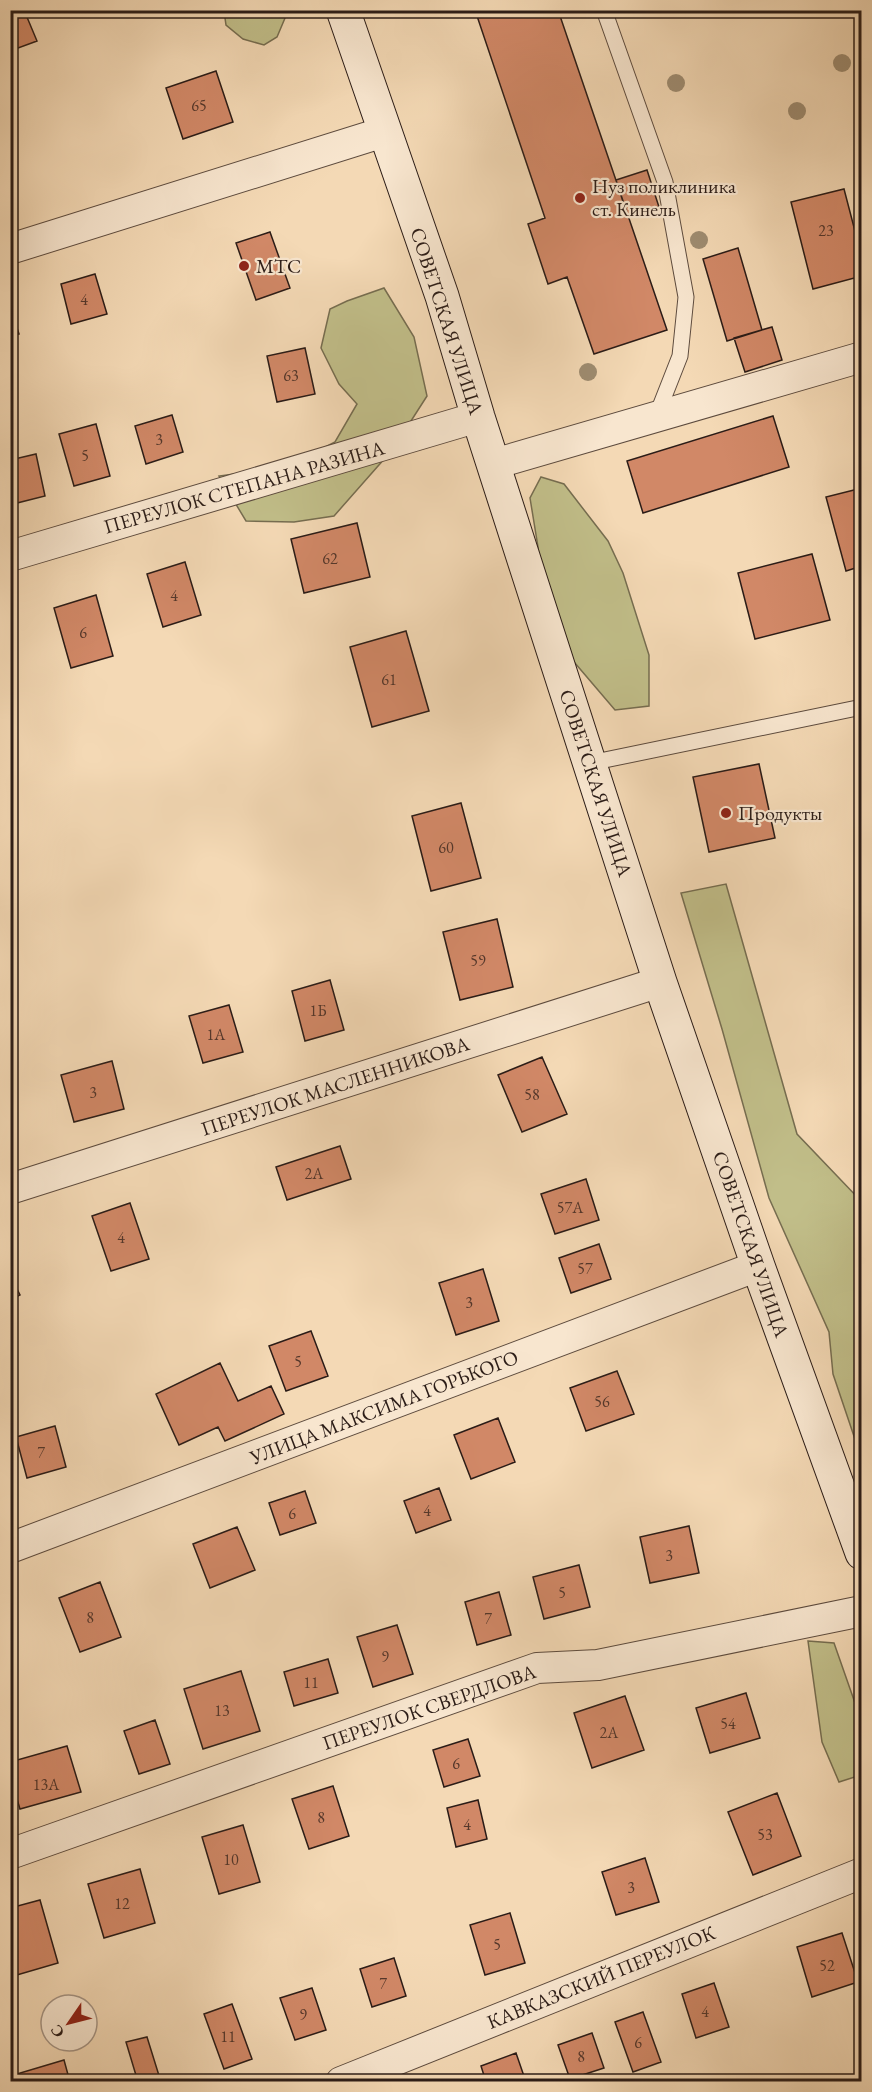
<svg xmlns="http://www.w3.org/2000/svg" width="872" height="2092" font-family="'EB Garamond',serif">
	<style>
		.green { fill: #c1be89; stroke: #766d50; stroke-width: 1.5 }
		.building { fill: #d18867; stroke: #2b1c17; stroke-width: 1.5 }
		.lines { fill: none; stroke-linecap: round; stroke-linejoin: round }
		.service-casing { stroke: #5d4b3e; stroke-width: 17 }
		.minor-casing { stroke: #5d4b3e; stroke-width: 32 }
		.secondary-casing { stroke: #2b1c17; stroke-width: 35 }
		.service { stroke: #f8e6cf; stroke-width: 15 }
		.minor { stroke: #f8e6cf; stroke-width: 30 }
		.secondary { stroke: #f8e6cf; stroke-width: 33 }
		.tree { fill: #9e8c71 }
		.poi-dot { fill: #8f2418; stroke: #f8e6cf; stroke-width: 2 }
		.labels { text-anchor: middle; stroke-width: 4.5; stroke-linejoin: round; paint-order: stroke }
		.number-label { font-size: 16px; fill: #54372b }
		.poi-label { font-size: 20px; fill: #2b1c17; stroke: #f8e6cf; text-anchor: start }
		.street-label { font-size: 20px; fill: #2b1c17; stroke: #f8e6cf }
	</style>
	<rect width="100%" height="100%" fill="#f4d9b5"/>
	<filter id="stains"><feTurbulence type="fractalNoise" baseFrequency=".00333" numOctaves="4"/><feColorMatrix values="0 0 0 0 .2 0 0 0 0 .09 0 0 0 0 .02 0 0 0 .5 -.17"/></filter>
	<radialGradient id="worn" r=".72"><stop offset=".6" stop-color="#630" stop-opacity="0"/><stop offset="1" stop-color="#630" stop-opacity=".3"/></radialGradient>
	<path class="green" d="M224,11v-1l64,1 -11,26 -13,8 -21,-6 -17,-14z
		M384,288l30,49 13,59 -34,53 -59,67 -40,6 -48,-1 -27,-45 68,-9 48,-25 22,-38 -18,-20 -18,-36 9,-39 17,-8z
		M541,477l23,7 44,57 15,32 26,82v51l-34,4 -46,-54 -25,-50 -6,-59 -8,-49z
		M726,884l71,250 64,67v256l-28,-83 -4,-42 -60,-134 -47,-169 -41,-136z
		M808,1641l26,2 21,60 6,28v44l-22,7 -17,-40z"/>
	<path class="building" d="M10,10h14l13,31 -27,10z
		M475,10h83l109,320 -73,24 -27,-77 -19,7 -20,-60 17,-6z
		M216,71l17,51 -50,17 -17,-51z
		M647,170l12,37 -31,10 -12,-37z
		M844,189l18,69v18l-49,13 -22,-87z
		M270,232l20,56 -34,12 -20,-57z
		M738,248l24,82 -35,11 -24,-82z
		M95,274l12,40 -36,10 -10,-40z
		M10,307l9,27 -9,2z
		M772,327l10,33 -37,12 -11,-34z
		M305,348l10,46 -38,8 -10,-46z
		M172,415l11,37 -37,12 -11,-38z
		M773,416l16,51 -146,46 -16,-52z
		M96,424l14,52 -36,10 -15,-52z
		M36,454l9,42 -28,7 -7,-27v-16z
		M862,488v78l-16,5 -20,-74z
		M357,523l13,54 -66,16 -13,-54z
		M812,554l18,66 -75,19 -17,-66z
		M185,562l16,53 -38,12 -16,-53z
		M96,595l17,61 -42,12 -17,-60z
		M406,631l23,80 -57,16 -22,-80z
		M10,652l6,15 -6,1z
		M759,764l16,74 -66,14 -16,-75z
		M461,803l20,75 -50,13 -19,-75z
		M497,919l16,68 -53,13 -17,-68z
		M330,980l14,50 -39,11 -13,-50z
		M229,1005l14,47 -40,11 -14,-47z
		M542,1057l25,57 -45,18 -24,-57z
		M112,1061l12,48 -50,13 -13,-47z
		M340,1146l11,33 -64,21 -11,-33z
		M586,1179l13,41 -44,14 -14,-40z
		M130,1203l19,56 -38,12 -19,-55z
		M599,1244l12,35 -40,14 -12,-35z
		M483,1269l16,52 -43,14 -17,-52z
		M10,1275l10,20 -10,5z
		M311,1331l17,45 -42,15 -17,-45z
		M220,1363l18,38 33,-15 13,28 -59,27 -7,-14 -39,18 -23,-51z
		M617,1371l17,43 -48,17 -16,-43z
		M498,1418l17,44 -44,17 -17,-44z
		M55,1426l11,41 -39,11 -11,-41z
		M439,1488l12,32 -35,13 -12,-32z
		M305,1491l11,32 -36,12 -11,-32z
		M689,1526l10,47 -49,10 -10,-46z
		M237,1527l18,43 -45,18 -17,-44z
		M579,1565l11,42 -46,12 -11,-42z
		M100,1582l21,55 -41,15 -21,-54z
		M499,1592l12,43 -34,10 -12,-43z
		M397,1625l16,49 -40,13 -16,-50z
		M328,1659l10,34 -44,13 -10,-34z
		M241,1671l19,60 -57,18 -19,-60z
		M746,1693l14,45 -50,15 -14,-45z
		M625,1696l19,54 -52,18 -18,-55z
		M155,1720l15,44 -31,10 -15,-43z
		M468,1739l12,37 -36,11 -11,-37z
		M67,1746l14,46 -61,17 -10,-33v-14z
		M333,1786l16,50 -40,13 -17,-50z
		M777,1793l24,63 -48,19 -25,-63z
		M478,1800l9,39 -31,8 -9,-39z
		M243,1825l17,57 -41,12 -17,-57z
		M645,1858l14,44 -43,13 -14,-43z
		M140,1869l15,54 -51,15 -16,-54z
		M40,1900l18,63 -48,14v-69z
		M510,1913l15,50 -40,12 -15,-50z
		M842,1933l16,49 -46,15 -15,-50z
		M394,1958l12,38 -34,11 -12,-38z
		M714,1983l15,44 -33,11 -14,-44z
		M312,1988l14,42 -31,10 -15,-42z
		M232,2004l20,55 -28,10 -20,-55z
		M643,2012l18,50 -28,10 -18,-50z
		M592,2033l12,35 -34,11 -12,-34z
		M147,2037l14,45h-23l-12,-40z
		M516,2053l10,29h-40l-5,-16z
		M64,2060l6,22h-60v-6z"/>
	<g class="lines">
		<defs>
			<path id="service" d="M604,10l61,172 21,115 -6,59 -24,61
				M590,763l272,-56"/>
			<path id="minor" d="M10,249l374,-117
				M494,464l368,-107
				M10,556l468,-139
				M10,1189l650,-207
				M10,1548l748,-282
				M10,1854l527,-186 61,-3 264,-54
				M341,2082l521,-209"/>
			<path id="secondary" d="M343,10l99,286 36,121 182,565 98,284 104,287"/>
		</defs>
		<use href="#service" class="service-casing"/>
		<use href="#minor" class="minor-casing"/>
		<use href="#secondary" class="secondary-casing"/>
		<use href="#service" class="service"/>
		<use href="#minor" class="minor"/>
		<use href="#secondary" class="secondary"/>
	</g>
	<g class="tree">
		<circle cx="842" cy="63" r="9"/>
		<circle cx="676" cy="83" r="9"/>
		<circle cx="797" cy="111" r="9"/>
		<circle cx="699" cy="240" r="9"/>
		<circle cx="588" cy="372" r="9"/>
	</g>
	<g class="poi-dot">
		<circle cx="580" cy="198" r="6"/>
		<circle cx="244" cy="266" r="6"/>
		<circle cx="726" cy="813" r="6"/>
	</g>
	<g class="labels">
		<g class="number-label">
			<text x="199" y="111">65</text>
			<text x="826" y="236">23</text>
			<text x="84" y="305">4</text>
			<text x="291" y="381">63</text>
			<text x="159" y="445">3</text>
			<text x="85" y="461">5</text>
			<text x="330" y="564">62</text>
			<text x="174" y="601">4</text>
			<text x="83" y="638">6</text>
			<text x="389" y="685">61</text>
			<text x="446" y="853">60</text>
			<text x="478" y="966">59</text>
			<text x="318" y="1016">1Б</text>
			<text x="216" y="1040">1А</text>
			<text x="93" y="1098">3</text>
			<text x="532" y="1100">58</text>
			<text x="314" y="1179">2А</text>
			<text x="570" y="1213">57А</text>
			<text x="121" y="1243">4</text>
			<text x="585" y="1274">57</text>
			<text x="469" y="1308">3</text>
			<text x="298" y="1367">5</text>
			<text x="602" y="1407">56</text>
			<text x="41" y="1458">7</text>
			<text x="427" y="1516">4</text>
			<text x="292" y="1519">6</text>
			<text x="669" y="1561">3</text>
			<text x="562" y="1598">5</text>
			<text x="90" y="1623">8</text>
			<text x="488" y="1624">7</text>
			<text x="385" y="1662">9</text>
			<text x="311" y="1688">11</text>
			<text x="222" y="1716">13</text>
			<text x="728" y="1729">54</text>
			<text x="609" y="1738">2А</text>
			<text x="456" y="1769">6</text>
			<text x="46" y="1790">13А</text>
			<text x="321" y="1823">8</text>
			<text x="467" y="1830">4</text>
			<text x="765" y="1840">53</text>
			<text x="231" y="1865">10</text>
			<text x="631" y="1893">3</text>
			<text x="122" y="1909">12</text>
			<text x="497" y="1950">5</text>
			<text x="827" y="1971">52</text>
			<text x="383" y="1989">7</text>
			<text x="705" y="2017">4</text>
			<text x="303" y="2020">9</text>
			<text x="228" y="2042">11</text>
			<text x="638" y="2048">6</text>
			<text x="581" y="2062">8</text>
		</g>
		<g class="poi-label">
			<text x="592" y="193">Нуз поликлиника<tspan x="592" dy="23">ст. Кинель</tspan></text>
			<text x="256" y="273">МТС</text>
			<text x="738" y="820">Продукты</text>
		</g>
		<g class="street-label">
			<text transform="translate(447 321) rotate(72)" y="7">СОВЕТСКАЯ УЛИЦА</text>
			<text transform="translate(244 487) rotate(-16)" y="7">ПЕРЕУЛОК СТЕПАНА РАЗИНА</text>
			<text transform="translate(596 783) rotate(72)" y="7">СОВЕТСКАЯ УЛИЦА</text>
			<text transform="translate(335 1086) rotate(-18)" y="7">ПЕРЕУЛОК МАСЛЕННИКОВА</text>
			<text transform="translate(751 1244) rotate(71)" y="7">СОВЕТСКАЯ УЛИЦА</text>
			<text transform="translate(384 1407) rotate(-21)" y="7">УЛИЦА МАКСИМА ГОРЬКОГО</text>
			<text transform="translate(429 1707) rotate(-19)" y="7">ПЕРЕУЛОК СВЕРДЛОВА</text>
			<text transform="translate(601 1977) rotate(-22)" y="7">КАВКАЗСКИЙ ПЕРЕУЛОК</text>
		</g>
	</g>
	<rect width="872" height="2092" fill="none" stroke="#f4d9b5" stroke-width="36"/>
	<rect x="12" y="12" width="848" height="2068" fill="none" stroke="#2b1c17" stroke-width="3"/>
	<rect x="18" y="18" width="836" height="2056" fill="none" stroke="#2b1c17" stroke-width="1.5"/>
	<g transform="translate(69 2023) rotate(235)"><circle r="28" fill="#f8e6cf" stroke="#a69585" stroke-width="1.5"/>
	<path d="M0-4.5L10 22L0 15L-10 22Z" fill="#8f2418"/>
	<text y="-9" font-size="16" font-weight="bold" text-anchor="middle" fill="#2b1c17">С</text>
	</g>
	<rect width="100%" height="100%" filter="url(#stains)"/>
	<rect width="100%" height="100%" fill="url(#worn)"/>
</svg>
